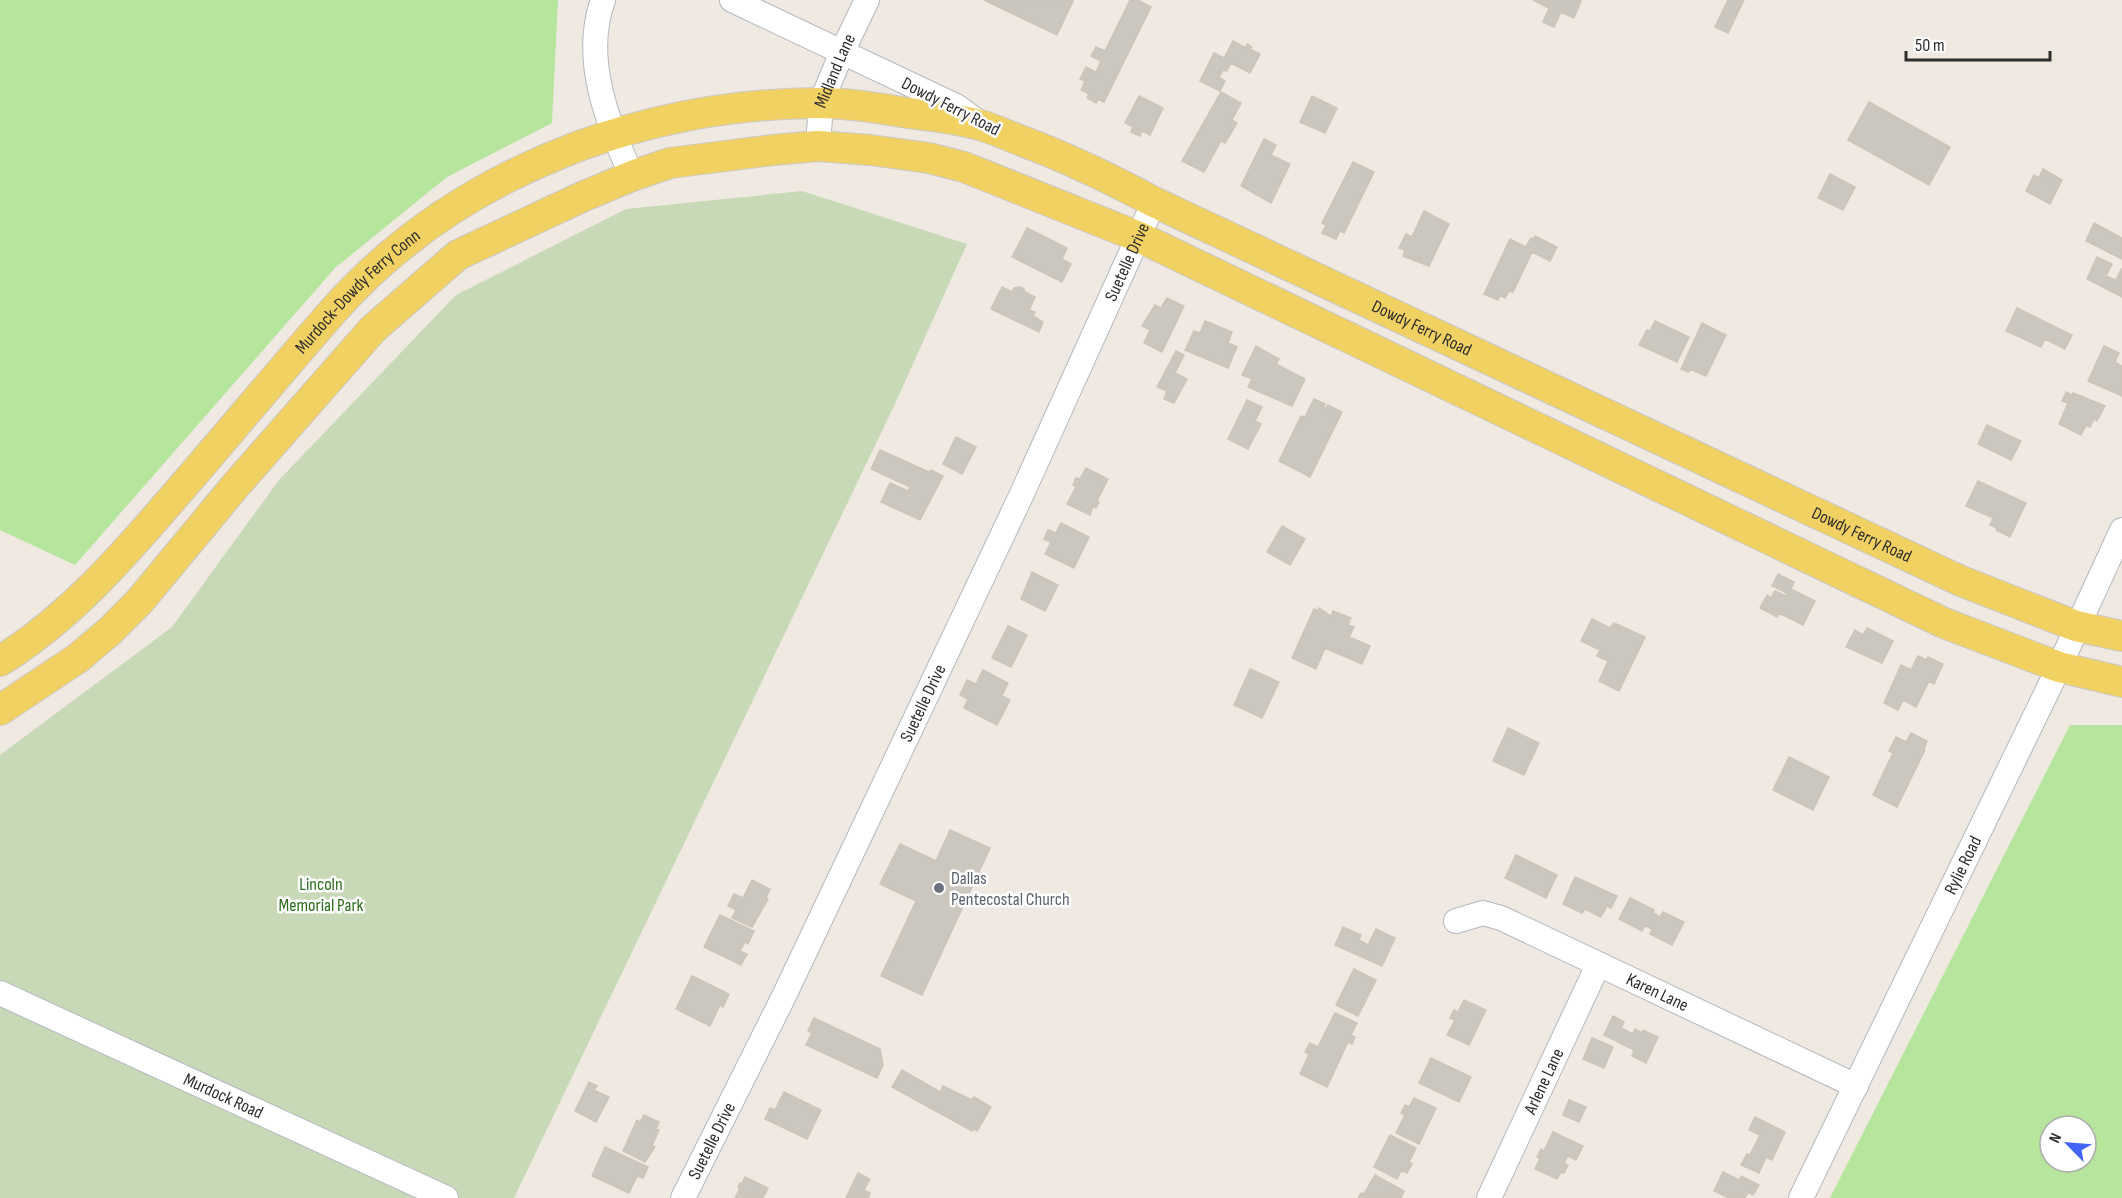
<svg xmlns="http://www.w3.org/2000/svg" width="2122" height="1198" font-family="'Sofia Sans Condensed',sans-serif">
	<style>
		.green { fill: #b6e59e; fill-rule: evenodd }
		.cemetery { fill: #c8d9b8 }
		.building { fill: #cbc7bf; stroke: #cbc5ba; stroke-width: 1.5 }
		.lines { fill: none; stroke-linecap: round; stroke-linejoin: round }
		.minor-casing { stroke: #b4b7c1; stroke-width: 26 }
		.major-casing { stroke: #c9c9c9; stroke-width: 32 }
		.minor { stroke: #fff; stroke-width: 24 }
		.major { stroke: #f2d163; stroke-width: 30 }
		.worship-dot { fill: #6b7280; stroke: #fff; stroke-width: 2 }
		.labels { text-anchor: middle; stroke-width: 5; stroke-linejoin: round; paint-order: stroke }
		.street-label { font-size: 18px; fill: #2e2e2e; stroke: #fff }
		.worship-label { font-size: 18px; fill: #5b616d; stroke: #fff; text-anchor: start }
		.park-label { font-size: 18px; fill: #2c6e1b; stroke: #fff }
	</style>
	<rect width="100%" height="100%" fill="#efe9e1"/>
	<path class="green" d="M0,0h558l-6,123 -105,54 -112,91 -260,297 -75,-35z
		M2070,725h52v473h-292zM2050,1126h36v36h-36z"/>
	<path class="cemetery" d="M802,191l165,53 -73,162 -380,792h-514v-443l172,-128 107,-147 177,-185 170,-86z"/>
	<path class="building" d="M984,0h87l2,1 -16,34z
		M1130,0h8l13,7 -47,95 -6,-3 -2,4 -9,-5 2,-4 -8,-4 4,-9 -5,-2 6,-12 10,5 5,-11 -10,-5 5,-9 9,4z
		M1533,0h45l3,1 -7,17 -13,-6 -7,15 -11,-5 6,-14z
		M1728,0h16l-16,33 -13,-6z
		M1233,41l13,7 1,-4 5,3 -2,2 10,5 -10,19 -19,-10 -4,8 -4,-1 -4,7 6,4 -5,10 -20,-10 14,-28 10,5z
		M1221,92l20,11 -9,17 5,3 -12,20 -4,-2 -17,31 -22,-11z
		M1139,96l24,12 -13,27 -8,-4 -2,5 -9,-4 2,-5 -8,-4z
		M1312,96l25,12 -12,25 -25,-11z
		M1869,102l81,45 -21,38 -81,-45z
		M1264,139l12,6 -5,10 19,9 -19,39 -30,-17z
		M1353,162l21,10 -30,61 -4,-2 -4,8 -14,-6 4,-8 -4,-2z
		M2043,169l19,11 -12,24 -24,-13 8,-16 5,3z
		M1830,174l25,13 -12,23 -25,-12z
		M1424,211l25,13 -20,42 -26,-10 2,-6 -6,-2 7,-14 6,3z
		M2094,223l28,15v21l-36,-18z
		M1027,228l40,20 -5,11 9,5 -9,18 -50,-25z
		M1535,236l22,11 -7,14 -18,-9 -19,40 -4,-1 -4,7 -5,-3 -2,5 -14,-6 26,-55 16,8 5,-9 3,1z
		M2097,257l15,7 -6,12 10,4 6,-12v29l-35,-18z
		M1002,287l10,5 2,-4 6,-1 4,2 1,3 10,5 -6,13 6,2 -2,4 10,6 -4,10 -48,-23z
		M1167,298l17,8 -22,46 -18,-9 6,-13 -8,-4 13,-21 6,3z
		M2017,308l55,27 -7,14 -20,-10 -4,8 -35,-16z
		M1205,321l27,11 -4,11 9,4 -9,21 -43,-18 9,-19 6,2z
		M1655,321l34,16 -12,25 -38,-17 8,-15 3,1z
		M1702,323l24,12 -20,41 -16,-7 -2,3 -7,-3z
		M1256,346l23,13 -3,5 29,15 -13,27 -44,-19 4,-8 -10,-4z
		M2104,346l15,7 -4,9 7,4v30l-34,-15z
		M1176,351l8,4 -9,18 12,6 -13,24 -10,-4 3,-8 -10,-4z
		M2066,392l6,3 1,-2 32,13 -8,15 -3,-2 -4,8 -4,-2 -5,10 -22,-11 9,-21 -6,-2z
		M1314,399l11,5 -1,3 2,1 2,-3 14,7 -32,65 -31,-16 22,-45 4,1z
		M1247,400l15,7 -7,14 6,3 -13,25 -20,-10z
		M1987,425l34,16 -10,19 -33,-16z
		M956,437l20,10 -14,27 -19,-10z
		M880,450l49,22 2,-2 12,6 -23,44 -39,-18 9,-19 18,8 2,-4 -39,-18z
		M1086,468l22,11 -11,22 2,1 -3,6 -3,-2 -3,9 -23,-11 9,-17 -3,-2 3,-7 4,1z
		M1978,481l48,22 -16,34 -14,-7 1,-2 -7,-3 3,-7 -27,-12z
		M1061,523l28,14 -15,31 -29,-14 6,-12 -7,-3 4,-9 8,3z
		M1282,526l23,13 -15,26 -23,-13z
		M1032,572l26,13 -13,26 -24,-12z
		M1778,574l16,8 -3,7 24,12 -12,24 -24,-12 -2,4 -17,-9 7,-13 4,3 4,-7 11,5 1,-3 -15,-7z
		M1319,608l12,8 2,-5 18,7 -3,7 6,2 -5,10 21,9 -8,18 -37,-16 -9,21 -24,-11 22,-49 4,2z
		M1592,619l18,9 4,-5 31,14 -26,54 -20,-10 9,-20 -11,-5 3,-6 -19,-9z
		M1008,626l19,9 -16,32 -19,-9z
		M1867,628l26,13 -11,22 -36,-16 9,-17 8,5z
		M1918,656l9,4 1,-3 15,7 -9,20 -5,-3 -13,26 -13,-7 -5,10 -14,-7 17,-38 10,5z
		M1250,669l29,13 -17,36 -28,-13z
		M983,670l25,13 -6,13 8,4 -13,25 -33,-17 4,-9 -8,-4 7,-15 9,4z
		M1508,728l31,15 -15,32 -31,-14z
		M1911,733l16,8 -3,8 1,1 -28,57 -24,-12 20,-42 -4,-2 7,-14 10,5z
		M1789,757l40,20 -16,33 -40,-20z
		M950,830l40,18 -68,147 -41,-19 35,-75 -36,-17 20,-40 36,17z
		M1516,855l41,20 -11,23 -41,-20z
		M1575,877l42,19 -6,12 -4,-2 -6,11 -16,-8 -3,4 -19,-9z
		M752,880l18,9 -4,9 2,1 -16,28 -20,-9 4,-8 -8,-4 6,-12 9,4z
		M1630,898l24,12 -1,3 7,4 3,-5 21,10 -12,23 -22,-11 2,-5 -7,-4 -3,6 -23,-12z
		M720,915l34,16 -6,13 -3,-2 -5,9 7,3 -6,11 -37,-18z
		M1343,927l18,8 -2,5 9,5 8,-16 19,9 -13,28 -47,-21z
		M1354,969l22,11 -18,36 -22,-11z
		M692,976l37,18 -6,13 -3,-2 -10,21 -34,-17z
		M1464,1000l22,10 -17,35 -22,-10 8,-15 -5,-2 4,-8 4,2z
		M1335,1013l22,10 -6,12 4,2 -3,7 -4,-2 -21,45 -27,-13 9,-20 -4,-2 5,-9 8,4z
		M1613,1016l11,6 -3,6 12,6 2,-5 7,4 1,-3 15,7 -12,26 -14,-7 2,-6 -30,-15z
		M814,1018l66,31 3,16 -6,13 -71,-33 6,-12 -4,-2z
		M1592,1038l21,9 -9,21 -21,-9z
		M1431,1058l40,19 -12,25 -40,-19z
		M902,1070l38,22 3,-6 29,14 2,-3 17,10 -14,24 -4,-2 -1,2 -80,-44z
		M589,1082l8,4 -3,4 15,7 -13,25 -21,-11z
		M784,1092l37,18 -14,29 -42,-20 5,-11 5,2z
		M1414,1098l22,10 -17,36 -23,-11 9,-18 -4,-2 4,-8 4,2z
		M1569,1100l17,7 -7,15 -16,-7z
		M644,1115l15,7 -3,7 3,1 -7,16 3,1 -10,15 -22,-11 14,-31 3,2z
		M1755,1117l30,15 -13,28 -6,-3 -7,16 -18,-8 6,-11 3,1 10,-20 -11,-5z
		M1553,1132l30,14 -7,14 -8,-4 -4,7 4,2 -4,8 -3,-1 -4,7 -22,-10 5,-10 -3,-2 4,-8 3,2z
		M1390,1135l26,13 -7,14 3,2 -5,9 -6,-3 -4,9 -23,-12z
		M605,1147l43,20 -5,11 -6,-2 -8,17 -37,-17z
		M1723,1172l16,8 2,-4 18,9 -6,10 -5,-3 -3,6h-16l-15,-7z
		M858,1173l12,6 -6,11 6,3 -2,5h-22z
		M1375,1175l29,16 -3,7h-43l3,-5 3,1z
		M745,1177l23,11 -5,10h-28l5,-10 -2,-1 2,-4 2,1z"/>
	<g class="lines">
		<defs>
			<g id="minor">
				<path d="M603,0c-21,58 4,122 29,176"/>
				<path d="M732,0l224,106 21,15"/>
				<path id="s1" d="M818,146l3,-43 21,-51 25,-52"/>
				<path id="s2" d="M1456,921l27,-8 18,5 355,168"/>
				<path id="s3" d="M0,993l446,205"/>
				<path id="s4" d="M683,1198l101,-202 236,-498 134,-296"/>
				<path id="s5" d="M1489,1198l109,-233"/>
				<path id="s6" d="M1801,1198l258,-531 63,-137"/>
			</g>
			<g id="major">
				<path id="s7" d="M0,661c74,-46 129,-112 185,-177 50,-58 99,-117 149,-174 121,-136 305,-206 484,-207 30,0 60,5 90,10 24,3 51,6 75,13 13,4 26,10 39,15 46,17 89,38 132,61l807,379 115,45 46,10"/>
				<path d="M0,710l78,-52 32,-27 29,-29 97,-117 137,-156 85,-74 124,-58 50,-21 38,-13 103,-13 45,-4 52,4 59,8 35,9 175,70 805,386 115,44 63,15"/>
			</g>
		</defs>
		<use href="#minor" class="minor-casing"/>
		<use href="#major" class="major-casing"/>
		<use href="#minor" class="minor"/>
		<use href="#major" class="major"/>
	</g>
	<circle class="worship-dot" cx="939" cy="888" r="6"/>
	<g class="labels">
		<g class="street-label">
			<text dy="6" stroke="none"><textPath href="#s1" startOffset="78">Midland Lane</textPath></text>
			<text transform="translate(951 106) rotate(27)" y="6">Dowdy Ferry Road</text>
			<text dy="6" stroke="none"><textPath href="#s4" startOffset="1036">Suetelle Drive</textPath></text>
			<text dy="6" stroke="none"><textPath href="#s7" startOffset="516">Murdock-Dowdy Ferry Conn</textPath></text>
			<text dy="6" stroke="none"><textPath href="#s7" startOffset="1678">Dowdy Ferry Road</textPath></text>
			<text dy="6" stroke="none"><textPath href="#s7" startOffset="2164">Dowdy Ferry Road</textPath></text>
			<text dy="6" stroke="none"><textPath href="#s4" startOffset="550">Suetelle Drive</textPath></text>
			<text dy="6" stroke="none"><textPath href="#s6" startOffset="370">Rylie Road</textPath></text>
			<text dy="6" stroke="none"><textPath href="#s2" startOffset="220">Karen Lane</textPath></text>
			<text dy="6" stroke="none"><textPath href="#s5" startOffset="129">Arlene Lane</textPath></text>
			<text dy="6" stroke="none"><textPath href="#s3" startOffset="246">Murdock Road</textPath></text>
			<text dy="6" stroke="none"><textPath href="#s4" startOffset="64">Suetelle Drive</textPath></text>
		</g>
		<g class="worship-label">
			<text x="951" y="884">Dallas<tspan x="951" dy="21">Pentecostal Church</tspan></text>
		</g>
		<g class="park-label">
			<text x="321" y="890">Lincoln<tspan x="321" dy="21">Memorial Park</tspan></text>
		</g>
	</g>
	<g transform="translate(2068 1144) rotate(295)"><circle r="28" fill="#ffffff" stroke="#ababab" stroke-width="1.5"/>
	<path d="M0-4.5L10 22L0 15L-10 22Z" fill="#4264fb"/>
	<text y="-9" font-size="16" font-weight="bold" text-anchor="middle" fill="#2e2e2e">N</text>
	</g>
	<path d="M1906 51v9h144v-9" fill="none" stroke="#2e2e2e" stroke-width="3"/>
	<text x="1915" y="51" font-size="18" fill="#2e2e2e" stroke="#ffffff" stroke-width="4.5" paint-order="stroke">50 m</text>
</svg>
